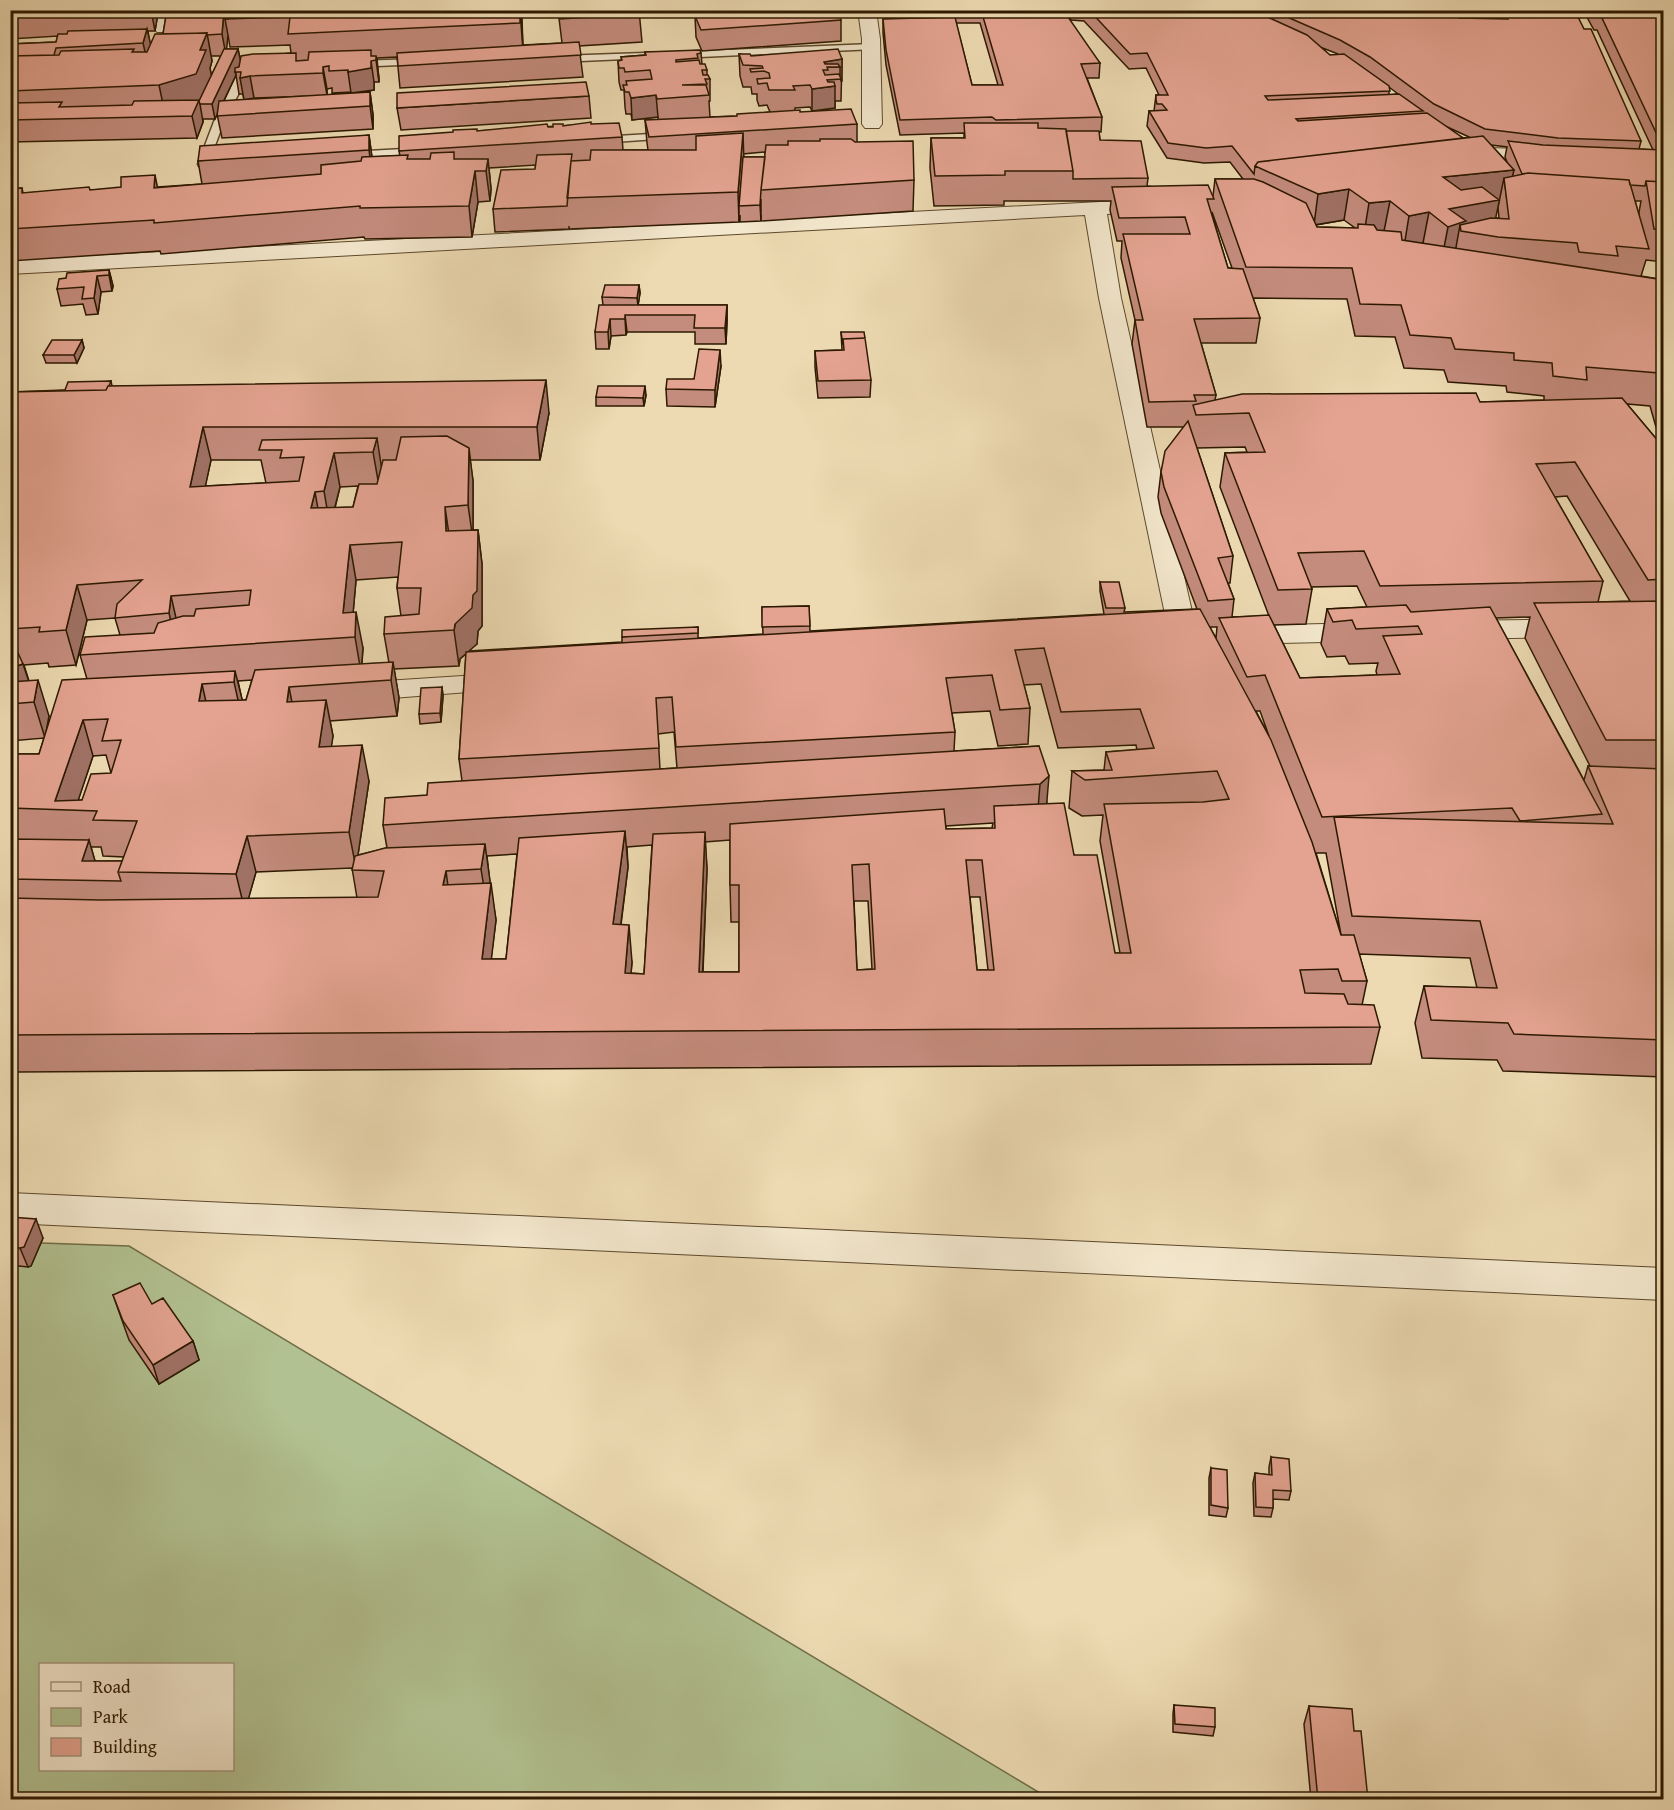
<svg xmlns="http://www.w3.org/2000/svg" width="1674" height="1810" font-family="'Gentium Book Plus',serif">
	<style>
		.green { fill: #b2c191; stroke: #706d48; stroke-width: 1.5; fill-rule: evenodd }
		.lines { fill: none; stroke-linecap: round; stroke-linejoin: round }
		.service-casing { stroke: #5d492c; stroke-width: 3 }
		.minor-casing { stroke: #5d492c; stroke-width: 2 }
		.service { fill: #f3e7cd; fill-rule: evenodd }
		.minor { fill: #f3e7cd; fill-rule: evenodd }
		.wall { fill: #c48c7d; stroke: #2d1900; stroke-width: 1.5; fill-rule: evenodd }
		.shaded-wall { fill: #a07266; stroke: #2d1900; stroke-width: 1.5 }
		.building { fill: #e4a391; stroke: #2d1900; stroke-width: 1.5; fill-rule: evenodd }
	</style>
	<rect width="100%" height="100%" fill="#eddab2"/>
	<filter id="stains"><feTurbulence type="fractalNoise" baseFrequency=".00333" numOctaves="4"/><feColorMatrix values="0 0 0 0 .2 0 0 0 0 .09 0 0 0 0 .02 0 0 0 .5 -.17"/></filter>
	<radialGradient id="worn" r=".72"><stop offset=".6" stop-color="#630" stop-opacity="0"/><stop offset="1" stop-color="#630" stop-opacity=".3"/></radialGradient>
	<path class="green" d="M11,1242l118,4 921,553 -1039,1zM40,1664h192v106h-192z"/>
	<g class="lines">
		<defs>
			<path id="service" d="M872,44l3,1v4l-196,9 -5,-3 5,-3z
				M644,53l3,1v4l-88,4 -5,-3 5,-3z
				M419,59l5,3 -2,2 -67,3 -5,-3 5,-3z
				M246,64l7,3 -28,52 -17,45 -9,2 -1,-2 17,-45 26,-52z
				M667,133l5,3 -1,2 -71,5 -5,-3 5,-3z
				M422,148l4,1v4l-77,5 -5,-3 5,-3z"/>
			<path id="minor" d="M157,10h18l-6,22h-12l-3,-4z
				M858,10h18l4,29 2,85 -3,4h-14l-3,-4v-85z
				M1231,10h21l6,6 70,30 39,21 76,56 47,25 61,2 7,2 3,4 -3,4 -7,2c-20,0 -56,3 -73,-4 -60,-25 -105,-74 -162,-103 -25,-13 -68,-22 -85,-45z
				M1156,199l8,1 3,5 -3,5 -57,4 14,84 77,340 -4,6 -10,3 -10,-3 -4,-6 -71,-340 -14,-83 -1075,59v-14z
				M1664,618v17l-205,4 -10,-3 -4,-6 4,-6 10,-3z
				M1368,623l10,3 4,6 -4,6 -10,3 -134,3 -10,-3 -4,-6 4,-6 10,-3z
				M509,673l10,3 5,6 -5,6 -165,13 -10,-3 -5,-6 5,-6 10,-3z
				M10,1193l1654,75v32l-1654,-77z"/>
		</defs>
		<use href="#service" class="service-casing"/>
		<use href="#minor" class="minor-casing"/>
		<use href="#service" class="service"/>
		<use href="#minor" class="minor"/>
	</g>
	<path class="wall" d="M10,10h146l1,9 -2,12h-7l2,13 13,-10 4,-24h354l2,35 39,-2 -4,-33h81l3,32 -63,4 4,31 -183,11 -3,-31 -20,1 2,24h-5v8l-23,3 19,-1 3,23v14l-151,9 -5,-24 -2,5h-12v3l-6,16 -187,4v-98l46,-2 2,-6 -48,3zM228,35l2,12 60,-2 1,8 -51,6 -2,-10h-12zM211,56h10l-10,20 -1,-8 2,-7zM236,75l3,19h4l1,6 -20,1zM332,88v5l19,-1v1l-24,2v-6zM312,96l-64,4 6,-2z
		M697,10h90l-5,1 1,2h7v-3l51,10v21l-139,10 -6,-14 -1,-21 4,-1zM746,13v2l-9,1 -1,-2z
		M902,10h154l44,53 -1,15h-12l15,39 -1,15h-2l1,8 48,38 -1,8 66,10 2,-17h28l-13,-17 -26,1 -37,-5 -20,-32 2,-15h5l2,-16h3l-13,-27 -17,1 -45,-48 -13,-1 -4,-10h422l-1,9h13l-4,-9h83l1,2 -2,8 62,121 -2,8 14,1 -56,-120h-3l-11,-20h81v252l-18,-2 -5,16 23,4v148l-8,-1 -6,-21 -23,-2 37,44v629l-161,-6 -6,-11 -75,-2 -7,-35 9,-37 53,2 -7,-30 -111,-4 8,27 -5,24 18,22 -9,37 -1355,8 -6,12v-330h29l5,-16 -34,3v-349l55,-2 46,-9 1,5 437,27 -9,47h-70l3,21v49h5l4,34v62l-4,5 -1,13 -9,7 154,-9v-5l76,-10v11l65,-4 -1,-27 47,-1 1,25 294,-17 -4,-23v-9l25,26 -1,4 73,-3 -36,-96 -3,-16 3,-25 23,-45h-37l-15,-83 3,-24 -14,-62 1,-17h-5l-7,-31 1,-9h-107v4l-70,1 -4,-38 1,-30h33v-5l-64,2 -14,-70 -3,-32v-14l19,-1zM956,23h24l18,62h-26zM1320,47l18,7 -8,1zM1389,87l9,7 -9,1zM1443,125l26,12 -6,1zM1491,145l16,2 -2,10 2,5zM1499,201l-1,7 1,10h-4zM1635,201h6l-2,11v4zM1212,212l20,56h-4l-16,-53zM1344,220l11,8 -38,-1 -1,-2zM1253,298l94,1 8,37 40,1 9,31 40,2 4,12 58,4 1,6 37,4v4l-64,2 -265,-2 1,-5 -15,-52h55l4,-25zM1245,447l2,5 -22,1 -5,34 49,129 -37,1 2,-18 -6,-16h2l3,-27 -36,-108zM211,460h50l5,23 -61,3zM358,486l-5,21 -18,1 5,-21zM1567,496l63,105 -32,1 5,-21 -48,-84zM398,577l-1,11 4,28 -17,18 5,29 -27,1 1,-16 -10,-35 3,-33zM1357,586l10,21 -40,2 -6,35 6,13 18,-1 4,8 29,-1 -2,8 1,4 -77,3 -26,-53 32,-1 6,-35 -1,-2zM1530,617l-5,21 65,128h-2l-4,14 -88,-162zM115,618l5,17 -40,20 7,24 -40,48 2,-11 -20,-35 -5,-16 24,-2 1,4 27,-2 11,-45zM1210,627h7l-1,11zM466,654l-7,105 3,22 -35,14 -44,30 4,23 -29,7 11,-74 -38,-35 2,-10 -3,-15 67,-5 2,-18 -5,-29 65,-3 1,-7zM252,680l-6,20h-4l-4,-19zM1041,684l17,64 78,-3 1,5 -31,2 -2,18 -32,1 -3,37 13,8 21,-1 -3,26 20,112h-5l-41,-98 -27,-51 -8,-58 -85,5 1,-19 -3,-19 38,-2 8,35 30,-2 2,-36 -6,-23zM1256,711h4l9,25zM674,732l3,36 -17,1 -2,-35zM106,755l5,18 -29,27h-4l15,-44zM993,823l-1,5 -46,1v-3zM730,840v45l1,37h8v50h-36l4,-103 -2,-27zM652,845l-8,129 -13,-1 1,-11 -11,-37 7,-58 -1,-20zM91,847h10l2,9 21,1 -2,4h-27zM1316,853h10l15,82zM517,854l-11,105h-15l5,-39 -6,-37 -3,-27zM352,868l5,30 -109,1 8,-27zM970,897h10l8,73h-11zM854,901h14l4,68 -15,1z
		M645,52l56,1 1,11 5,6v5l3,4v22h-1l1,16 27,-1 33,-4 -3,-7 -8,1 -2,-6v-6h-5l-1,-7h-8l-3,-11 -1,-22 12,2 91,3 -1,42h-6v7l-23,3 -2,-4 -15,1v3l62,13v18l57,38 -1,31 -152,10v-6v6l-21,1v-7l-1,7 -170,7v-3v3l-74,3 -2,-23 42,-40 1,-4 -47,3 2,21 -1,12 -12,1 -6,35 -107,2 -1,-2 -203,17 -1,-3 -150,10v-72l12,-1 1,5 134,-6 45,-3 -4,-23 171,-26 3,22 28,-1 -1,-5 78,-20 114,-7 31,13 1,13h25l-1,-7 -2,-23h13v-3l-26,3 -1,-6h-5l-1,-7 -1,-17h-3l-2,-8 -1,-21 4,-1 -1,-3 24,-2zM765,152v5h-21l-1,-3z
		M589,96l2,22 -190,12 -4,-22z
		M109,270l4,16 -1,5 -11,1 -3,22 -12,1 -3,-11 -22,2 -4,-17 9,-11z
		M639,285l1,8 -2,12h89v16l-1,23h-31v-12h-68l-1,3 -15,1 -2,13h-13l-1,-17 8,-27 -1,-8z
		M841,332l30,48 -1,17 -52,1 -3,-31v-16l27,-1z
		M82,340l2,8 -7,15h-31l-3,-8z
		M721,366l-6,41 -48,-1 -1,-17 28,-10z
		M646,395l-2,11h-48v-9z
		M442,687l1,9 -2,26 -21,2 -1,-10z
		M10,1217l33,21 -12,28 -3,1 -18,-2z
		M113,1295l39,9 41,37 6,19 -40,24 -30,-44z
		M1271,1457l20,34 -2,9 -16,-1v9l-2,9 -17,-1 -1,-33 2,-10 14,2v-8z
		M1211,1468l17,40 -2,9 -17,-2v-37z
		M1174,1705l41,22 -2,9 -40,-4v-18z
		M1309,1706l45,25 14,69h-57l-7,-76z"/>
	<path class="shaded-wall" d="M151,10h5l1,9 -2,12z
		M224,10h2l2,9h-3l3,16 -2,20 -4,-21z
		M520,10h1l1,7 1,34z
		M147,29l5,21 -4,15 -5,-22z
		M207,33l5,28 -2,7 2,10 -12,26 3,18 -6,16 -5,-22 -27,-2 -6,-29 41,-35z
		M238,49l3,14 -4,9h-2l1,3 -21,44 -3,-15z
		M376,56l3,21v5l-3,-22z
		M842,59v22h-1v-2h-1v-12h-13l-3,-5z
		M371,61l3,21v8l-23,3 -3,-21z
		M323,67l4,22v6l-4,-22z
		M250,76l4,22 -10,2 -4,-22z
		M835,86v22l-23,3v-22z
		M370,92l3,23v14l-3,-23z
		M656,95l2,22 -26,3 -1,-22z
		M743,133l1,30 -5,43v16l-1,-30z
		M369,135l3,23v15l-3,-23z
		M488,159l3,30 -1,12 -4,-30z
		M1514,170l-7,30 -3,-22 -11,53 -33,-6 -5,28 -13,5 6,-31 -10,-19 5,-31z
		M475,171l3,31 -6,35 -3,-31z
		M155,175l6,30 -7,-17z
		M1349,189l-5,31 -30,5 4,-31z
		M761,199v22l-1,-16z
		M1390,201l-6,30 -20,3 5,-31z
		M1429,212l-6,31 -19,4 5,-31z
		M109,270l4,16 -1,5 -3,-16z
		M97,276l4,16 -3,22 -4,-16z
		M639,285l1,8 -2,13 -1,-8z
		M727,305v16l-1,23 -1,-16z
		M625,315l2,17 -1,3 -1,-16z
		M610,319l1,17 -2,13 -1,-17z
		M82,340l2,8 -7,15 -3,-8z
		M720,350l1,16 -6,41v-17z
		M546,380l3,33 -9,47 -3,-33z
		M645,386l1,9 -2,11 -1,-8z
		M203,427l8,33 -13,61 -8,-34z
		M377,438l5,33 -3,15 -6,-34z
		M469,448l4,33v59l-5,-35z
		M334,453l6,34 -10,39 -6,-35z
		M315,492l6,34 -10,-18z
		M445,507l5,34 -4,-10z
		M478,530l4,34v62l-4,5 -1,13 -17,15 -1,7 -5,-36z
		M350,545l6,35 -5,57 -8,-24z
		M77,585l10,35 -11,45 -10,-35z
		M171,596l8,35 -2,17 -8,-35z
		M356,612l7,36 -2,24 -6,-35z
		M393,662l6,36 -2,18 -6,-36z
		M23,664l6,18 -19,5v-19z
		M235,671l9,36 -2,11 -8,-36z
		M38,680l11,36 -4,22 -11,-36z
		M202,684l8,36 -11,-19z
		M289,687l7,36 -9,-21z
		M442,687l1,9 -2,26 -1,-9z
		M326,700l7,36 -7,47 -7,-36z
		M83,720l10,36 -18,54 -20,-9z
		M362,745l7,36 -13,87 -7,-36z
		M1049,776l-3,36 -9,9 3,-37z
		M625,831l3,36 -12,94 -3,-37z
		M705,832l2,37 -6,140 -2,-37z
		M247,836l9,36 -11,39 -9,-37z
		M89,840l8,28 -15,-7z
		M485,844l5,37 -3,25 -6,-37z
		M446,871l5,37 -8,-23z
		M491,883l5,37 -9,76 -5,-37z
		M629,925l3,37 -4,48 -3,-37z
		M10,1057l6,15 -6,12z
		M36,1219l7,19 -12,28 -3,1 -8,-19z
		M193,1341l6,19 -40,24 -6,-19z"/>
	<path class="building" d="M10,10h130l-130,7z
		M167,10h57l-2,24 -15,1v-2l-44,1z
		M227,10h293v13l-232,11 2,-17 -65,2z
		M559,10h80l1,4 -80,5z
		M778,10h4l1,3 8,-1 -1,-2h46l5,10 -140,10 -6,-14 33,-3h7l2,3 10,-1 -1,-2z
		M981,10h75l2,4h8l34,49 -19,1 21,53 -106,3 -4,-3 -92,3 -14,-70 -3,-31 72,-2 17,68h31z
		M1089,10h163l55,25 23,20 14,-1 45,32 1,5 -125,5 3,4 131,-6 24,17 -127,8 2,2 129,-8 36,25 -205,24 -3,4 -1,8 -22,-28 -26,2 -38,-5 -19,-32 18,-1 -5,-6h-5l-1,-4v-5h12l-21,-42 -17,1z
		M1271,10h184l4,8 49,1 -3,-6 72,2 7,14h7l50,112 -83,-3 -73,-9 -51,-25 -64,-47 -30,-17z
		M1507,10h73l1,2 -73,-1z
		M1594,10h70v132l-4,-1 -59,-125 -4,-1z
		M147,29l-4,14 -87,5 -2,7 -44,1v-12l46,-2 2,-8h9l1,-3z
		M207,33l-7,17h6l-10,24 -37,11 -149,6v-35l49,-1 2,-4 73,-2 -2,3h15l8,-18z
		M579,42l2,13 -183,11 -1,-13z
		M224,49h14l-26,55h-12l-1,-3z
		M838,49l4,10 -18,3 1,2h13l2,3h-13l1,3h-5l2,5 14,-1 2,5 -14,1 1,2h6l1,4 -23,3 -2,-4 -17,1 2,4h-26l-2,-7 -9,1 -1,-5 13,-1 -1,-5 -5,-2 -13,1 -1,-3 13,-1 -1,-2 -19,-1 -4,-11h11l1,2z
		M371,50v6h5v4l-5,1v7l-23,4v-2l-19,1v-5l-6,1v6l-73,3 -10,2 1,-6h-6v-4l4,-1 2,-11 12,-2 43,-1v8l12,-1 1,-8z
		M700,50l1,3 -4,1 1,4 -22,2v2l23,-2 1,4h5l2,6h-5l1,5h5l2,4h-5l2,5 -25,1h24l3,10 -52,4 -1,-4 -25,3 -2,-6h-4l-2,-7h4l-1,-4 26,-2 -2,-9 -25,2 -1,-4h-5l-1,-7 4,-1 -1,-3 25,-2 -1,-3z
		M586,82l3,14 -192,12v-15z
		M370,92v14l-153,10 2,-15z
		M199,100l-7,16 -182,4v-17l52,-1 -3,5 73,-2 2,-4z
		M851,109l6,15 -208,13 -4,-17 92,-4v-2l63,-4v2z
		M591,122v2l28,-1 3,14 -223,14v-15l54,-4v-2l24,-1v2l70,-7 1,3h5v-3h10v2z
		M964,123h74v5l28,1 7,42h-68v4l-70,1 -4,-38h34z
		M1066,131h33l1,9 41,1 7,37 -75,1v-8z
		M743,133l-5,59 -171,6 4,-37 19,-1 1,-10h105v-14z
		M369,135v15l-171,11 2,-15z
		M1483,136l31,34 -71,7 18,13 21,-3 17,13 -50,9 17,12 -18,6 -19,-15 -20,4 -19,-15 -21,2 -20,-14 -31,5 -63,-28 3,-4z
		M820,139h31l4,3 58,-1 1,39 -153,10 5,-45h22v-4h32z
		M1508,141l35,4 121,5v32l-18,-1 -1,5 -15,-1 -1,-5 -101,-7 -6,1z
		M454,152v7h34l-2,12h-11l-6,35 -109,2v-2l-206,17v-3l-144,9v-40l12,-1v5l67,-6 1,3 31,-3v-10l34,-2 -1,13 167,-14v-9l40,-4 1,-4 46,-2 -1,4h23l1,-6z
		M572,154l-1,7 -4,45 -74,3 8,-39 34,-1 2,-14z
		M743,157h22l-4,33 -1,15 -21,1z
		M1528,173l101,7 20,69 -33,-3 2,10 -39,-4 -2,-9 -79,-6 -37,-6 -1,-6 31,-7 18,1 -5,-41z
		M1215,179h39l9,3 43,21 11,24 41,1v-4l16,1 3,5 24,2 1,8 262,40v108l-5,-15 -73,-6 1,13 -34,-4 -1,-13 -38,-3v-7l-59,-4 -4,-11 -41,-3 -9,-30 -41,-1 -8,-36 -106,-1z
		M1646,181l18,1v48l-10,-1z
		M1208,185l6,14h-7l21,69 15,1 17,49 -66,1 22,76h-22l2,6 -47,1 -14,-82h8l-20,-86h67l-5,-17 -66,1 -7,-31z
		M109,270v5l-12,1 -3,22 -12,1 2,-12 -27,2 2,-10 7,-1 1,-5z
		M605,285h34l-2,13 -35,-1z
		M599,305h128l-2,23h-31l1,-13h-70v4h-15l-2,13h-13z
		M841,332h23l1,6 -22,1v6z
		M865,338l6,42 -53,1 -3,-30 29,-1 -1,-11z
		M52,340h30l-8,15h-31z
		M699,349l21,1 -5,40 -49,-1 1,-10h27z
		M546,380l-9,47h-334l-13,60 109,-6 5,-24 -24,1 2,-8h-23l3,-10 115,-2 -4,14 -39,1 -10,38 -9,1 -4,16 42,-1 6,-23h18l6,-24h13l5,-23 46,-1 22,12 -1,57 -23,2 1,24 32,-1 -1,61 -4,4 -1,13 -17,16 -1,6 -70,4 1,-17 34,-3 2,-26h-24l5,-46 -52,3 -7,68 13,-1 -1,25 -275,18 5,-18 69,-4 4,-10 25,-7h11l2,-7 53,-4 2,-15 -80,6 -2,17 -54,5 2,-14 25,-24 -65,5 -11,45 -27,2 1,-5 -30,2v-237l96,-2 2,-4z
		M111,381l-2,5h-1l-2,4 -52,1 11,-1 3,-8z
		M598,386h47l-2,12 -47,-1z
		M1476,393l4,9 142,-4 42,50v131l-16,1 -73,-118 -39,2 67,117 -223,5 -16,-35 -66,2 14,36 -34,1 -53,-137 40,-1 -16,-39 -53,2 -3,-10 49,-11z
		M1188,421l45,135 -15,2 16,41 -26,2 -44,-114 -3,-15 4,-21z
		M1100,582h19l6,26h-19z
		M1664,601v139h-58l-72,-137z
		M1406,605l5,7 79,-5 112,207 -82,7 -8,-13 -190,9 -57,-142 -18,2 -28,-59 50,-3 31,63 100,-4 -17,-38 39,-2 -4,-8 -62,3 -4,-9 -19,2 -6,-13z
		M809,606l1,20 -48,1v-20z
		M1200,609l71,131 41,102 29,93h13l13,46h-25l-4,-12 -38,1 5,23 39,1 4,10 26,1 6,22 -1370,8v-137l90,2 278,-3 6,-26 -32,-1 3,-14 30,-8 100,-4 -4,25 -35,2 -3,14 48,-2 -9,76h24l13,-121 106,-7 -12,93 16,1 -4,48 19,1 9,-140 52,-2 -6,140h40v-87h-9v-61l214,-15 2,20 49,-1 -1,-22 70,-3 10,52h23l18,98h16l-27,-149 99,-2 26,-3 -12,-28 -132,9 -13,-9 40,-1 -6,-18 48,-4 -14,-39 -79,3 -17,-64 -29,2 15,58 -30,2 -8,-35 -46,3 9,54 -279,15 -4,-50 -16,1 3,50 -200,11 7,-107zM966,860h16l12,110h-17zM869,864l6,105 -18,1 -5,-105z
		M698,627v6l-76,4v-7z
		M18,653l5,11 -13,4v-13z
		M393,662l-2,18 -102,7 -2,15 39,-2 -7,47 43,-2 -13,87 -102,4 -11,38 -118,-2 19,-51 -44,-1 4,-9 -87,-3v-54h29l23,-74 173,-9 -1,11 -32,2 -3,17 47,-1 9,-30zM108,719l-6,22 19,-1 -10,33 -20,1 -9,26 -27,1 28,-81z
		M38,680l-4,22 -24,2v-22z
		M442,687l-2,26 -21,1 2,-26z
		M1039,746l10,30 -9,8 -657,41 2,-27 42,-3 1,-12z
		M1588,766l76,3v174h-7l7,15v82l-150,-6 -6,-11 -77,-3 -7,-34 73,2 -17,-67 -128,-5 -18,-99 279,7z
		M10,839l79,1 -7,21h40l-4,11 3,9 -111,-2z
		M10,1217l26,2 -12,28 -4,1 -10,-1z
		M140,1283l12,21 11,-6 30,43 -40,24 -30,-44 -10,-26z
		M1271,1457l18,2 2,32 -18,-1v18l-17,-1 -1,-34 17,2z
		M1211,1468l16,2 1,38 -17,-3z
		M1174,1705l41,3v19l-40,-3z
		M1309,1706l43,3 2,22h7l7,69h-50z"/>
	<rect width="1674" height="1810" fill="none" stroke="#eddab2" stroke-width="36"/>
	<rect x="12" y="12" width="1650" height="1786" fill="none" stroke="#2d1900" stroke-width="3"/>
	<rect x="18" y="18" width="1638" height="1774" fill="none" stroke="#2d1900" stroke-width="1.5"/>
	<rect x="39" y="1663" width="195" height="108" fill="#f3e7cd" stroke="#a4957b" stroke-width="1.5"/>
	<rect x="51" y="1682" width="30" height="9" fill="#f3e7cd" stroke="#a4957b" stroke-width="1.5"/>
	<text x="93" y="1693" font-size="18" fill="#2d1900">Road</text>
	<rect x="51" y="1708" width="30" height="18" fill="#b2c191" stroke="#a4957b" stroke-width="1.5"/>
	<text x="93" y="1723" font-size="18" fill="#2d1900">Park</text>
	<rect x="51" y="1738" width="30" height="18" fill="#e4a391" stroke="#a4957b" stroke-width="1.5"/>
	<text x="93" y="1753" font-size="18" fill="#2d1900">Building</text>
	<rect width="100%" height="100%" filter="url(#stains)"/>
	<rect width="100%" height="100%" fill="url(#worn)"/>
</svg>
